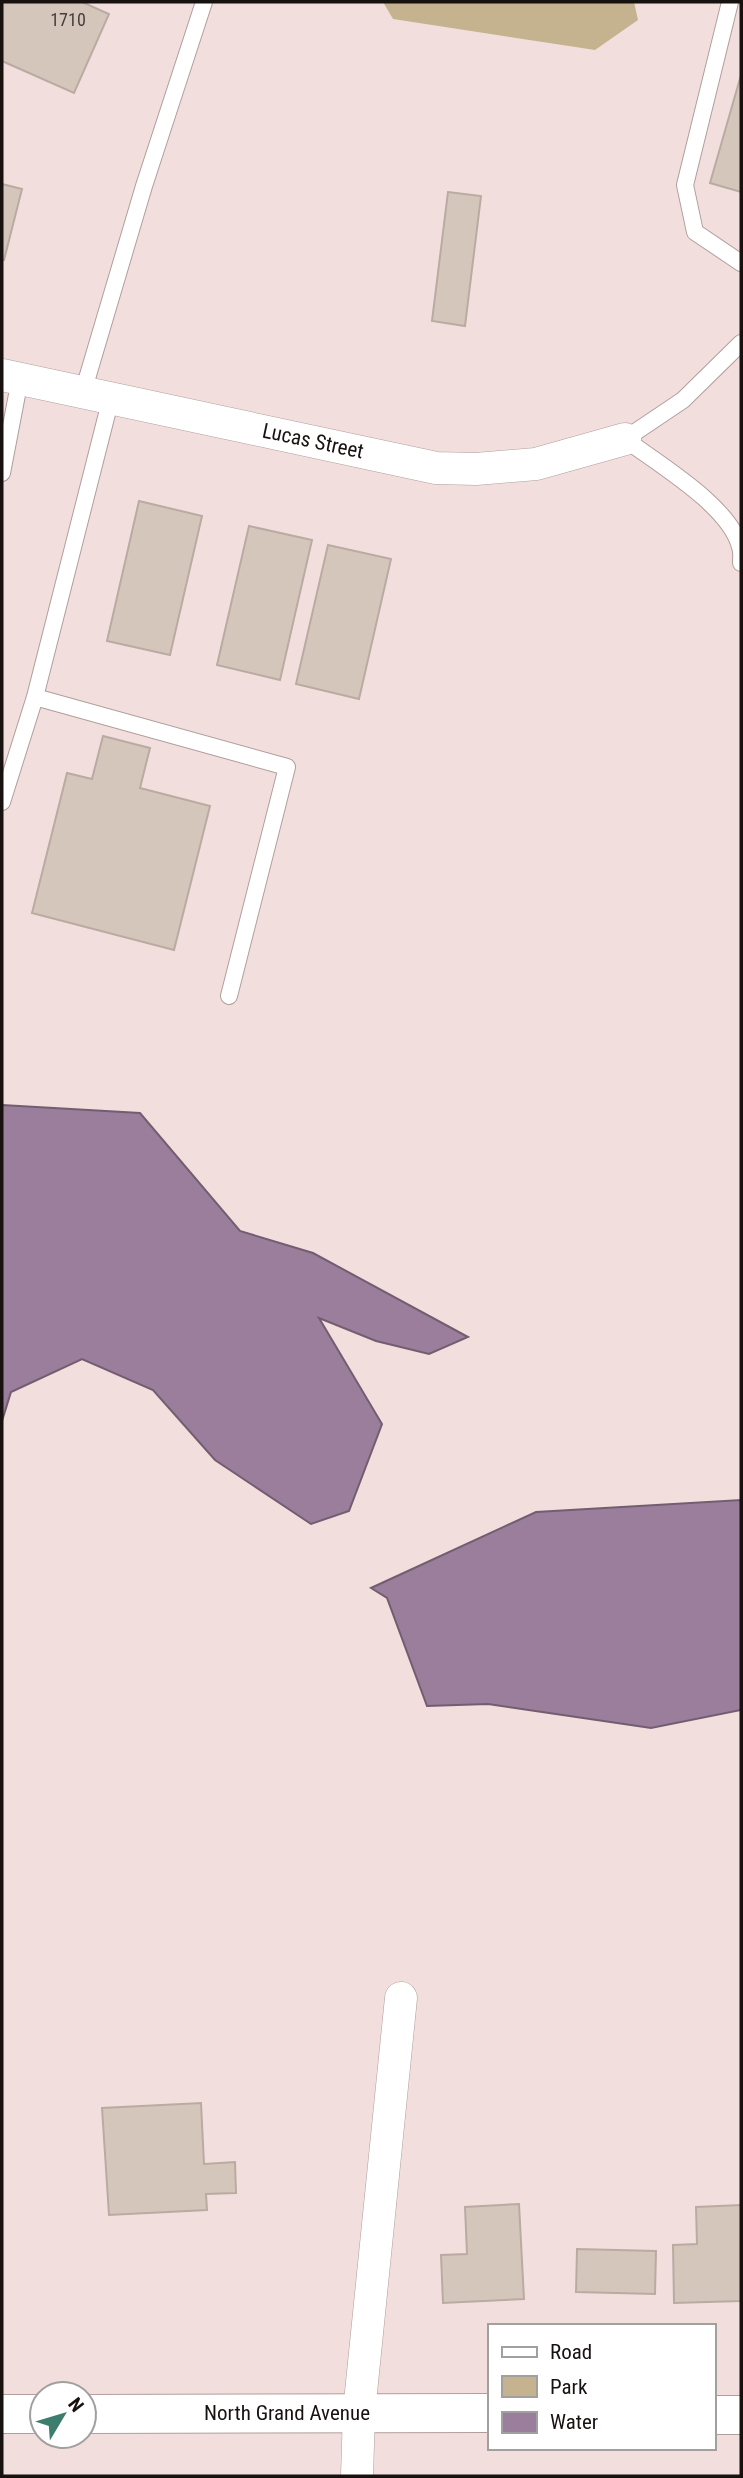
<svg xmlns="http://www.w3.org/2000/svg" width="743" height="2478" font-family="'Roboto Condensed',sans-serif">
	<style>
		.green { fill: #c5b390 }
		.water { fill: #9a7e9b; stroke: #735d71; stroke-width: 2 }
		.building { fill: #d5c6bc; stroke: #baaba2; stroke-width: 2 }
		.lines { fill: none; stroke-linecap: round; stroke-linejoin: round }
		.lane-casing { stroke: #b09e9d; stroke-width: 18 }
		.street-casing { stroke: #b09e9d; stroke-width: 33 }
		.secondary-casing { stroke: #b09e9d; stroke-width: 40 }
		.lane { stroke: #fff; stroke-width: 16 }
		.street { stroke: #fff; stroke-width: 32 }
		.secondary { stroke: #fff; stroke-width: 38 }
		.labels { text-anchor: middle; stroke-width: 5; stroke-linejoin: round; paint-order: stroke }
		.number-label { font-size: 18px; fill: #463e3b }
		.street-label { font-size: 21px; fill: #171110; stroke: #fff }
	</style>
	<rect width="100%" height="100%" fill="#f2dfdd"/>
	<path class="green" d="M383,2h251l4,18 -43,30 -202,-31z"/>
	<path class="water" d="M2,1105l138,8 100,118 73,22 155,84 -39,17 -53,-13 -57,-23 63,106 -33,87 -38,13 -96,-64 -62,-70 -71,-31 -71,33 -9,29z
		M741,1500v210l-90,18 -163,-24 -61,2 -40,-108 -16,-10 165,-76z"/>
	<path class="building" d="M2,2h80l27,12 -35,79 -72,-32z
		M741,75v117l-31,-9z
		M2,184l20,5 -18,71h-2z
		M448,192l33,4 -16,130 -33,-5z
		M139,501l63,15 -32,139 -63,-14z
		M249,526l63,14 -32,140 -63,-15z
		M328,545l63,14 -32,140 -63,-15z
		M103,736l47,12 -10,40 70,18 -36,144 -142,-37 35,-140 25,6z
		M201,2103l3,61 31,-2 1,31 -30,1 1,16 -98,5 -7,-107z
		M519,2204l5,95 -81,4 -2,-48 26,-1 -2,-47z
		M741,2205v96l-67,2 -1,-58 24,-1 -1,-37z
		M577,2249l79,2 -1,43 -79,-2z"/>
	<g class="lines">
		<defs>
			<path id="lane" d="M730,2l-45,183 10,47 46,31
				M741,343l-58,57 -58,39c33,25 105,67 115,108 2,5 1,11 1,16
				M83,392l61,-206 60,-184
				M111,398l-76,299 252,70 -58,229
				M2,473l18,-94
				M2,802l33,-105"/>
			<path id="street" d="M2,375l434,93 40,1 60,-5 89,-25
				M357,2476l2,-64 42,-414"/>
			<path id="secondary" d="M2,2414h40
				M84,2414l405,-1
				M713,2415h28"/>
		</defs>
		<use href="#lane" class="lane-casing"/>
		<use href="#street" class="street-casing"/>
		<use href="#secondary" class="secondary-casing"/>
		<use href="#lane" class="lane"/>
		<use href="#street" class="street"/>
		<use href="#secondary" class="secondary"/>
	</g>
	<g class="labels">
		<g class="number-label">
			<text x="68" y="26">1710</text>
		</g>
		<g class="street-label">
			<text transform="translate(313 441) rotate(12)" y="7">Lucas Street</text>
			<text x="287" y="2420">North Grand Avenue</text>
		</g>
	</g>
	<rect width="743" height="2478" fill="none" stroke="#171110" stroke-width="7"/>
	<rect x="488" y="2324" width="228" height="126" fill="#ffffff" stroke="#a2a09f" stroke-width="2"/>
	<rect x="502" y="2347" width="35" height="10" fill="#ffffff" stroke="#a2a09f" stroke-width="2"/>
	<text x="550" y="2359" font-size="21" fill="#171110">Road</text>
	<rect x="502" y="2376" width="35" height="21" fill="#c5b390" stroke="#a2a09f" stroke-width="2"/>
	<text x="550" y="2394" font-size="21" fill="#171110">Park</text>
	<rect x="502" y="2412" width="35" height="21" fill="#9a7e9b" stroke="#a2a09f" stroke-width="2"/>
	<text x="550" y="2429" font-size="21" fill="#171110">Water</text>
	<g transform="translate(63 2415) rotate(52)"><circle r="33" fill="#ffffff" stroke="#a2a09f" stroke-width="2"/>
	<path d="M0-5L12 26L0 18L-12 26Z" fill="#3c7d6d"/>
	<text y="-10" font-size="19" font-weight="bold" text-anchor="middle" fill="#171110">N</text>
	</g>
</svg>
